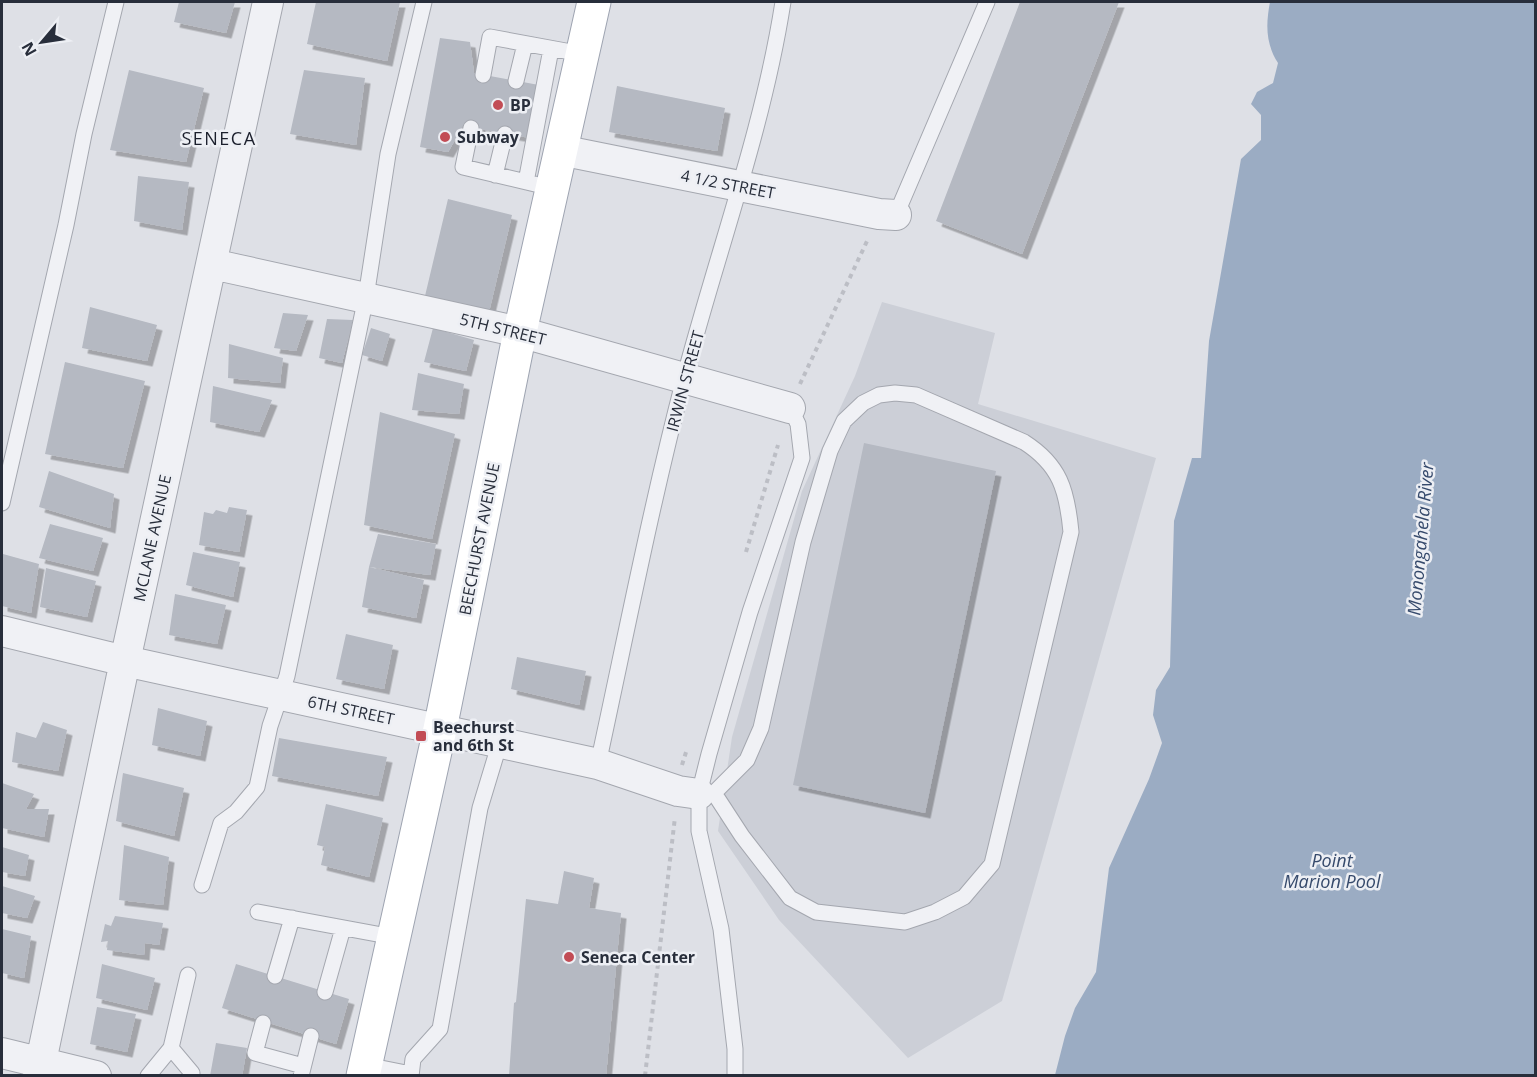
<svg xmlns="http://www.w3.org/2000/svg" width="1537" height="1077" font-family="'Open Sans',sans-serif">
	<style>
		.built { fill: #cccfd7 }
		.water { fill: #9bacc3 }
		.building { fill: #b5b9c2; filter: url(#shadow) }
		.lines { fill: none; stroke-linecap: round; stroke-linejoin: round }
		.service-casing { stroke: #a4a7af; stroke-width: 17 }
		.minor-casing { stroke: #a4a7af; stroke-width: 32 }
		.primary-casing { stroke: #9ea4b1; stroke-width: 35 }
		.path { stroke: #bcbec5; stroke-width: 4; stroke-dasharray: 4.5 4.5; stroke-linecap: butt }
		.service { stroke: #f0f1f5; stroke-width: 15 }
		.minor { stroke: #f0f1f5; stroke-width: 30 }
		.primary { stroke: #fff; stroke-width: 33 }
		.poi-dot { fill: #c24c55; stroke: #edeff4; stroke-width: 2 }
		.labels { text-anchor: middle; stroke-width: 5; stroke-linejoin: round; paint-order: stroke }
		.poi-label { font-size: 16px; font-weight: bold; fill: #282e3b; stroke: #edeff4; text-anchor: start }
		.street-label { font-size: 16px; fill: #282e3b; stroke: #edeff4 }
		.neighbourhood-label { font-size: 18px; letter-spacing: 1.5px; fill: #1b1f2c; stroke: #edeff4 }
		.water-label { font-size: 18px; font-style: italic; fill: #364a6c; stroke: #edeff4 }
	</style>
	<defs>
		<filter id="shadow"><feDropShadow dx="5.5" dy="5.5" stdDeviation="0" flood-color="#0004"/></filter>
	</defs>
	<rect width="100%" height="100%" fill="#dee0e6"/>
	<path class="built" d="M882,302l113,31 -17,71 178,54 -154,543 -94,57 -129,-138 -61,-89 14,-94 70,-246 53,-115z"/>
	<path class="water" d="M1270,2h265v1073h-480l10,-39 10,-28 21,-36 13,-104 40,-89 13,-36 -9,-28 3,-25 14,-23 4,-146 18,-63h9l8,-117 32,-182 20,-19v-25l-10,-11 6,-12 16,-9 5,-20c-13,-20 -12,-40 -8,-61z"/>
	<path class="building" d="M179,2h56l-9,31 -52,-11z
		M316,2h84l-13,59 -80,-17z
		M1020,2h99l-97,252 -86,-33z
		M440,38l30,4 4,31 65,12 -9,53 -67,-12 -15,26 -28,-5z
		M129,70l75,18 -18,74 -76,-12z
		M304,70l61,8 -9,67 -66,-11z
		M617,86l108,22 -8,43 -108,-19z
		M138,176l51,6 -7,48 -48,-9z
		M448,199l64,16 -23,97 -64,-16z
		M90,307l67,18 -10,36 -65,-13z
		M283,313l25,2 -12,36 -22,-3z
		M327,319l26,1 -11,43 -23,-5z
		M371,328l19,6 -8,27 -20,-6z
		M433,328l41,12 -8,31 -42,-9z
		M229,344l54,14 -3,25 -52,-5z
		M65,362l80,19 -22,87 -78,-14z
		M418,373l46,11 -5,30 -47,-4z
		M213,386l59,14 -13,32 -49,-10z
		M380,412l75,22 -23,105 -68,-14z
		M864,443l132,28 -71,342 -132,-28z
		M49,471l65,23 -4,34 -71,-21z
		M229,507l18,3 -8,42 -40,-7 5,-33 9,2 3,-4 11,3z
		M50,524l53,14 -10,33 -54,-13z
		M378,534l58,10 -6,31 -61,-8 55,13 -8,38 -54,-11 7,-40z
		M193,552l47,10 -7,35 -47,-12z
		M3,554l36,10 -8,49 -29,-7z
		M46,568l50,13 -9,36 -47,-10z
		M175,594l51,11 -9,39 -48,-9z
		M346,634l47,11 -9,44 -48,-10z
		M517,657l69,14 -7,34 -68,-16z
		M158,708l49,13 -7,35 -48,-11z
		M43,722l24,8 -9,41 -46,-9 4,-30 20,6z
		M279,738l108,19 -9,39 -106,-20z
		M123,773l61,15 -10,48 -58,-15z
		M2,783l32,11 -8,15h23l-5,28 -42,-9z
		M326,804l57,14 -14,59 -48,-12 4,-18 -8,-2z
		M124,845l45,12 -6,48 -44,-5z
		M2,847l27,8 -4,21 -23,-4z
		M564,871l30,7 -5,30 32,5 -15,163h-97l5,-73 2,-1 10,-103 32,5z
		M2,886l33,10 -8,22 -25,-5z
		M115,916l48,7 -4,22 -14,-2 -1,12 -37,-5 1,-9 -7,1 4,-18 6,2z
		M2,929l29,7 -7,42 -22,-5z
		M102,964l53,14 -8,32 -51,-12z
		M236,964l113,35 -13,45 -114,-36z
		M97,1007l39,7 -9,38 -37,-8z
		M216,1043l31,5 -5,28h-32z"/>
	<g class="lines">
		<defs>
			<path id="service" d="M483,75l7,-38 92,17
				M516,81l9,-37
				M471,128l-8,39 72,17
				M495,175l10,-41
				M526,182l25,-133
				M896,215l91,-213
				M2,503l64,-278 18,-91 32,-132
				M598,764c28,-129 53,-258 86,-385 33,-126 79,-249 99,-377
				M699,794l15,-1 28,43 48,62 26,14 89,10 30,-10 29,-15 28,-33 79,-332c-4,-42 -11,-67 -47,-90l-108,-47 -21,-2 -16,2 -16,8 -19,18 -14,30 -27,91 -42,186 -14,32 -33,33
				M202,885l19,-62 15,-11 21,-25 13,-61 17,-50 79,-379 22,-143 36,-152
				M258,912l135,25
				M275,976l17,-58
				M325,992l18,-64
				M263,1023l-8,30 48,13
				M171,1048l21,25v3
				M366,1065l45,9
				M148,1076l23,-28 17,-73
				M301,1076l10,-40
				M411,1076l2,-17 27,-30 40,-221 20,-66
				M735,1076v-27l-14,-120 -22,-98v-37l10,-40 41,-142 52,-154 -4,-34 -8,-16"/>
			<path id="minor" d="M560,150l319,64 17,1
				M212,264l308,68 270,76
				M2,631l123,30 473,103 80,27 21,3
				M2,1053l94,23
				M38,1076l87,-415 143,-659"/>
			<path id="primary" d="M363,1076l77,-347 80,-397 74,-330"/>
		</defs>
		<use href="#service" class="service-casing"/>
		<use href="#minor" class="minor-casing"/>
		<use href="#primary" class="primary-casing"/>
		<path class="path" d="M800,384l68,-145
			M746,552l32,-107
			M682,765l5,-16
			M645,1076l30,-259"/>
		<use href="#service" class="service"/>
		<use href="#minor" class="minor"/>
		<use href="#primary" class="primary"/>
	</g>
	<g class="poi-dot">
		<circle cx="498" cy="105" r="6"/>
		<circle cx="445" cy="137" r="6"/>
		<rect x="415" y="730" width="12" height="12" rx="3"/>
		<circle cx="569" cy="957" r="6"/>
	</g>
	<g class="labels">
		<g class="poi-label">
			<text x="510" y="111">BP</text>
			<text x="457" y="143">Subway</text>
			<text x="433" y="733">Beechurst<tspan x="433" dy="18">and 6th St</tspan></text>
			<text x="581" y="963">Seneca Center</text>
		</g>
		<g class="street-label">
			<text transform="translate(728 184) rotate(11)" y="6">4 1/2 STREET</text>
			<text transform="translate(503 329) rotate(14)" y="6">5TH STREET</text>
			<text transform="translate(685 381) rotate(-75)" y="6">IRWIN STREET</text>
			<text transform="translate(152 538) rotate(-78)" y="6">MCLANE AVENUE</text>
			<text transform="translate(479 539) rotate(-79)" y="6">BEECHURST AVENUE</text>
			<text transform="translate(351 710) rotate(12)" y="6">6TH STREET</text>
		</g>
		<g class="neighbourhood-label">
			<text x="219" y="145">SENECA</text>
		</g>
		<g class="water-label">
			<text transform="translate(1421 539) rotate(-85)" y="6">Monongahela River</text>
			<text x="1332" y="867">Point<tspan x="1332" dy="21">Marion Pool</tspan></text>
		</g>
	</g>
	<rect width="1537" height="1077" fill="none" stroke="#282e3b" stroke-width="6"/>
	<g transform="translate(42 42) rotate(241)" stroke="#edeff4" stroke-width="4.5" paint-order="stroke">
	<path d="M0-4.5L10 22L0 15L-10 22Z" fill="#282e3b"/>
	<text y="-9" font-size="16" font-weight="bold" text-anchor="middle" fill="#282e3b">N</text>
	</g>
</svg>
